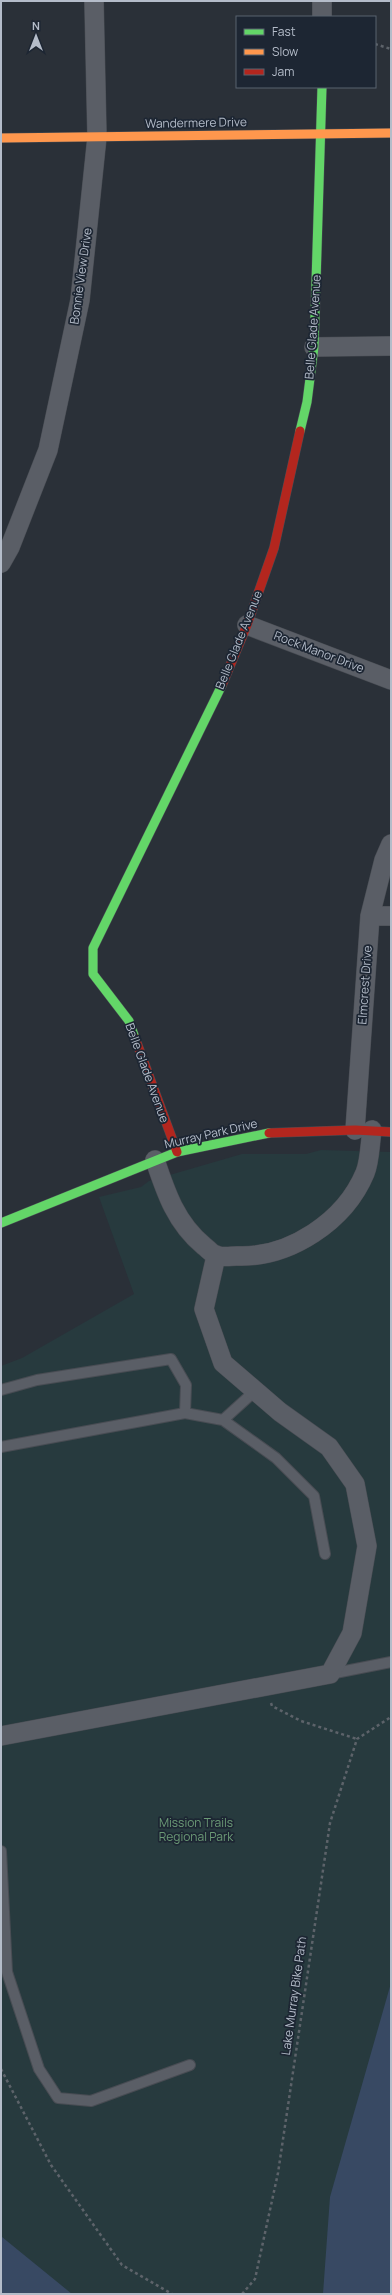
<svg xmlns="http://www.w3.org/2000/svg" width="392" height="2295" font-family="Manrope,sans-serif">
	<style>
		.green { fill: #273a3e }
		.water { fill: #384963 }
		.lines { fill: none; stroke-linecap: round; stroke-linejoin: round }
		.lane-casing { stroke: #484c53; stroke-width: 12 }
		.street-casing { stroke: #484c53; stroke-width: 20 }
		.fast-casing { stroke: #484c53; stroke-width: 10 }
		.slow-casing { stroke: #484c53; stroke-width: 10 }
		.jam-casing { stroke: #484c53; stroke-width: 10 }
		.path { stroke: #5d636a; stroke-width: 2.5; stroke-dasharray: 3 3; stroke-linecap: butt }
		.lane { stroke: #5a5e66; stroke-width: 10 }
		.street { stroke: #5a5e66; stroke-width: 19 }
		.fast { stroke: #63d668; stroke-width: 9 }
		.slow { stroke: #ff974d; stroke-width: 9 }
		.jam { stroke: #b3261e; stroke-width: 9 }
		.labels { text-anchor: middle; stroke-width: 3.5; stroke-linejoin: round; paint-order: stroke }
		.street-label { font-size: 12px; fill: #b4bcc9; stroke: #1d2633 }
		.park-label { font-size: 12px; fill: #6b9a76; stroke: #1d2633 }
	</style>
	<rect width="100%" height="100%" fill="#2a3038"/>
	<path class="green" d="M321,1150l70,2v1142h-390v-928l21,-8 112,-64 -35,-97 42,-10 8,-6 93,-27h64z"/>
	<path class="water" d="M391,1983v311h-68l7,-97z
		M1,2235l1,2 70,57h-71z"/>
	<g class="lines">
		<defs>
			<path id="lane" d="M1,1390l36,-10 134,-21 15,26 -1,28
				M223,1420l53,38 38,38 11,58
				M1,1447l184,-34 38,7 32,-29
				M330,1674l61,-12
				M1,1851l6,121 32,97 19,29 33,3 99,-36"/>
			<path id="street" d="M322,1v16
				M314,347l77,-1
				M1,563l9,-16 38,-97 32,-150 17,-163 -3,-136
				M247,625l144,55
				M370,916h21
				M355,1130l15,-214 14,-56 7,-16
				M155,1160c11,33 21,63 49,86 4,3 8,8 12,9 6,3 15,1 21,1 53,2 108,-35 128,-83 5,-12 5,-30 7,-43
				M1,1736l329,-62 22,-41 15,-87 -12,-62 -26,-37 -49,-35 -57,-49 -19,-54 12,-53"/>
			<path id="fast" d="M300,431l7,-29 7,-55 8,-260
				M135,1038l-6,-17 -36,-47v-26l129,-263
				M1,1223l176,-71 92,-19"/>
			<path id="slow" d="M1,138l390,-5"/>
			<path id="jam" d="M222,685l25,-60 27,-77 26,-117
				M135,1038l42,114
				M269,1133l86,-3 36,2"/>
		</defs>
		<use href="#lane" class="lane-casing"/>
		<use href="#street" class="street-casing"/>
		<use href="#fast" class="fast-casing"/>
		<use href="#slow" class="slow-casing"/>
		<use href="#jam" class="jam-casing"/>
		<path class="path" d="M375,44l16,5
			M271,1703l1,3 29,15 56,18
			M1,2069l50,96 71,100 50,29
			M242,2294l13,-15 23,-106 52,-350 27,-84 34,-22"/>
		<use href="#lane" class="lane"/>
		<use href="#street" class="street"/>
		<use href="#fast" class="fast"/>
		<use href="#slow" class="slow"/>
		<use href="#jam" class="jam"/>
	</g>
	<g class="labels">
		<g class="street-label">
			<text transform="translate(196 123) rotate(-1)" y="4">Wandermere Drive</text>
			<text transform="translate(81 276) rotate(-82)" y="4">Bonnie View Drive</text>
			<text transform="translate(313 327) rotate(-86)" y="4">Belle Glade Avenue</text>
			<text transform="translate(239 640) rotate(-68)" y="4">Belle Glade Avenue</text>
			<text transform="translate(319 652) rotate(21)" y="4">Rock Manor Drive</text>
			<text transform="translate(365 985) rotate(-86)" y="4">Elmcrest Drive</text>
			<text transform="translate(147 1073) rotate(70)" y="4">Belle Glade Avenue</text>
			<text transform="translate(211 1134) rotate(-13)" y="4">Murray Park Drive</text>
			<text transform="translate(294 1996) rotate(-82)" y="4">Lake Murray Bike Path</text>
		</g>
		<g class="park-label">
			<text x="196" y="1827">Mission Trails<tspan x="196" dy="14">Regional Park</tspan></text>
		</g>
	</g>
	<rect width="392" height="2295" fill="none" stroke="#b4bcc9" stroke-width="4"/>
	<rect x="236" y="16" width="140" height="72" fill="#1d2633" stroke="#59626f"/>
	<rect x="244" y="29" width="20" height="6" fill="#63d668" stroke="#59626f"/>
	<text x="272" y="36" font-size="12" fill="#b4bcc9">Fast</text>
	<rect x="244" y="49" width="20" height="6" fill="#ff974d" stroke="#59626f"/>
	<text x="272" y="56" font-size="12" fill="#b4bcc9">Slow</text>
	<rect x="244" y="69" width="20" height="6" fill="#b3261e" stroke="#59626f"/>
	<text x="272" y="76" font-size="12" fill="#b4bcc9">Jam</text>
	<g transform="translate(36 36)" stroke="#1d2633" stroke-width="3" paint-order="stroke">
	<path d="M0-3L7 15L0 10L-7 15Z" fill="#b4bcc9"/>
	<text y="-6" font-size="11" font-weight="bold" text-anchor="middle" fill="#b4bcc9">N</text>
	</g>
</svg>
